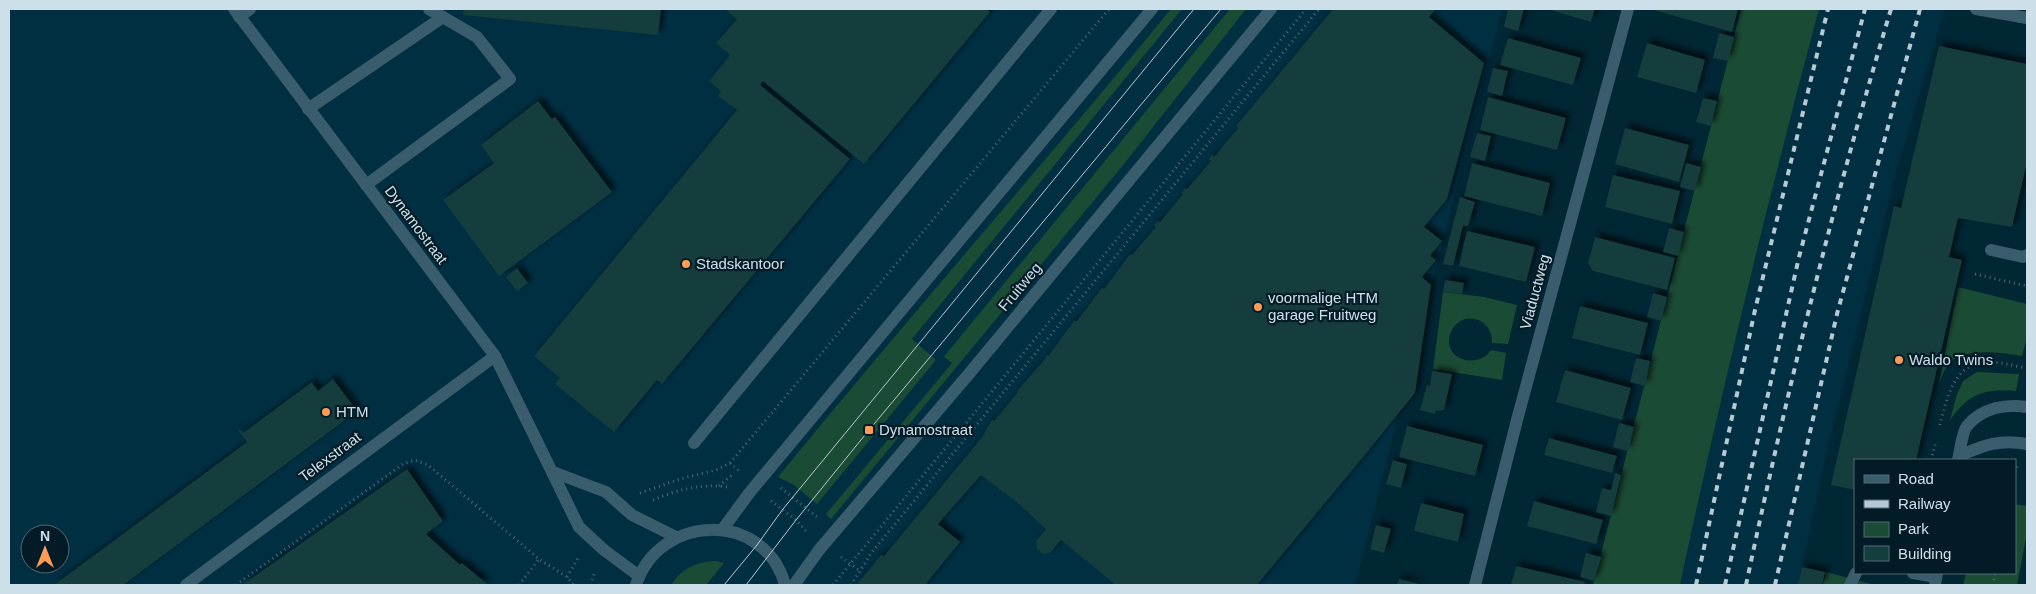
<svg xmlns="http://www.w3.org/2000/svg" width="2036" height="594" font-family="Arial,sans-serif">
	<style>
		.built { fill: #002f42; fill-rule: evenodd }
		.green { fill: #1a4b34 }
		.building { fill: #133e3d; filter: url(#shadow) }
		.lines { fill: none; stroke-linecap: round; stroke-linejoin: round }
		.path { stroke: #4a6975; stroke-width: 3; stroke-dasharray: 1 4; stroke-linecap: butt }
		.service { stroke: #3a5d6d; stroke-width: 12 }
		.minor { stroke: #3a5d6d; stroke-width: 12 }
		.tertiary { stroke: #3a5d6d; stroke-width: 12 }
		.tram { stroke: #b5cad4; stroke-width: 1 }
		.rail { stroke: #b5cad4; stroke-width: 4; stroke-dasharray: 6 6; stroke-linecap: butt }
		.poi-dot { fill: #fd9c55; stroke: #021b26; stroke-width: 2 }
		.labels { text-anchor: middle; stroke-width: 4.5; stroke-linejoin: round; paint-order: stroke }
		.street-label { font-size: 15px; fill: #cde0e9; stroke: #021b26 }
		.poi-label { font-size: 15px; fill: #cde0e9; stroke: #021b26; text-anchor: start }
	</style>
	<defs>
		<filter id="shadow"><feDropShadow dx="4.5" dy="-4.5" stdDeviation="2.5" flood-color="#0009"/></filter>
	</defs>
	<rect width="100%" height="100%" fill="#012634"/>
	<path class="built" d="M9,9h1493l-147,576h-1346zM30,534h30v30h-30z
		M1819,9h126l-51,169 -68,277 -28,130h-118l33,-155 69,-281z"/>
	<path class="green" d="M1171,9h11l-270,330 24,21 -119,144 -23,-19 -16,-8c129,-158 264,-311 393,-468z
		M1230,9h16l-122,155 -293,355 -5,-5 126,-151 -8,-6 2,-3z
		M1741,9h78c-51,191 -98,383 -139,576h-87z
		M1958,287l69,17v33l-5,19c-20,-3 -61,-10 -75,10 -3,5 -6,12 -8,18z
		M1443,292l41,5 33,8 -9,39 -16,-1c1,-26 -31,-34 -41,-11 -11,26 26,39 40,18l15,3 -4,27 -69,-11z
		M1977,372l42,2 -3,17c-33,-2 -46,2 -66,29l6,-23 7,-16z
		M2015,504l12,2v27l-10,52h-54l3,-12h49z
		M716,561l8,2 -18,22h-35c11,-17 25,-23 45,-24z
		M1826,572l49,13h-52z"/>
	<path class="building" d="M464,9h197l-3,26 -195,-20z
		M725,9h261l4,3 -126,152 -101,-83 -3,4 90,74 -188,225 -5,-4 -43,52 -59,-48 5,-6 -26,-22 203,-246 -19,-14 3,-5 -12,-10 21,-26 -14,-12 21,-24z
		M1333,9h103l-7,8 55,46 -37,136 -23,28 18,14 -12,15 6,4 -14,17 9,8 -16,108 -47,58 -111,134h-141l-55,-45 -11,13 -7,1 -6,-5 -1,-8 10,-12 -27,-25 -38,-29 -43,49 22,18 -35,43h-64l-3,-2 23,-28 3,1 99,-120 7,-13 2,-3 2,1 24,-29 -1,-1 28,-32 1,-3 3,-1 25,-34h3l25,-33 2,1 23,-31 4,-4 1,1 24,-28 -2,-2 4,-4 2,1 23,-28 -2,-1 4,-5 2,1 24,-28 -2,-2 3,-4 2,2 24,-29 -2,-2z
		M1508,9h16l-6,22 -14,-4z
		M1547,9h48l-4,13z
		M1658,9h80l-6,23 -75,-21z
		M1719,33l15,4 -6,24 -15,-3z
		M1508,38l73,20 -8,27 -73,-20z
		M1647,43l58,17 -9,33 -59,-16z
		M1939,46l88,18v98l-15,65 -54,-9 -9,39 13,3 -46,200h-61v30l-24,-5 63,-279 7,2z
		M1493,68l15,3 -6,25 -15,-4z
		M1488,97l78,21 -9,32 -77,-20z
		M1703,98l14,3 -6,25 -15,-4z
		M538,101l14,18 3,-2 57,75 -113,84 -56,-76 51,-37 -13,-18z
		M1625,128l64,17 -10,37 -64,-18z
		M1477,133l14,3 -6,25 -15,-4z
		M1472,163l78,20 -8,33 -78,-20z
		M1686,163l15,4 -6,24 -15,-4z
		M1613,175l67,16 -8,33 -67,-17z
		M1460,197l15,5 -7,24h-5l-10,40 -10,-2z
		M1669,228l15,4 -6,24 -15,-4z
		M1467,231l68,16 -9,35 -67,-16z
		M1595,237l80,21 -8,32 -74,-19 -5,-8z
		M517,268l11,15 -11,8 -11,-14z
		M1445,280l19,3 -2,11 -19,-2z
		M1653,293l14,4 -6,24 -14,-4z
		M1580,306l68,17 -8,32 -68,-17z
		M1636,358l14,3 -5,25 -15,-4z
		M1565,370l66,18 -9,32 -66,-18z
		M1432,371l20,3 -8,36 -8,1 -1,3 -15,-4 7,-25 3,1z
		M333,379l24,32 -234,174h-69l193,-143 -9,-12 1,-1 4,4 69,-51 6,9z
		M1619,423l15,4 -6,24 -15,-4z
		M1407,426l76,19 -8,31 -76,-19z
		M1549,438l68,18 -5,17 -68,-18z
		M1393,460l14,4 -6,24 -15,-4z
		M407,469l36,52 -17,13 34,31 2,-2 26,22h-246z
		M1615,473l6,2 -10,41 -15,-4 6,-24 9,2z
		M1534,501l69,19 -7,24 -69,-18z
		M1421,503l43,11 -6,28 -44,-11z
		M1376,525l15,4 -7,24 -14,-4z
		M1586,553l15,4 -7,24 -14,-4z
		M1516,566l69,16 -1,3h-73z
		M1802,567l23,5 -3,13h-24z
		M1399,579l24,6h-26z"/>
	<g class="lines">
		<path class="path" d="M1975,274l52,12
			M1940,425c6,-24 13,-60 44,-63 14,-1 30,4 43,6
			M1931,460l5,-19
			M730,463l9,8
			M2015,472l3,-8
			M719,486l13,-11
			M781,488l36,29
			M640,493l40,-14 36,-9 14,-7 379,-454
			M653,500c24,-10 48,-17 74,-13
			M771,501l25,19 10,11
			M841,557l19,14
			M567,577l11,-19
			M236,585l167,-121 12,-4 13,5 111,94 28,18 6,8
			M519,585l20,-26
			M591,585l4,-14
			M833,585l473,-576
			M851,585l21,-33 447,-543
			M1993,585l2,-12"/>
		<path class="service" d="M1976,9l51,9
			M239,17l11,-8
			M308,109l135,-92
			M366,185l144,-106 -33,-42 -48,-28
			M694,443l357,-434
			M1913,573l23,4
			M1475,585l42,-165 111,-411
			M1850,585l6,-12"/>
		<path class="minor" d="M234,9l261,347 84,171 25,23 35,26
			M1991,250l32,7 4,-2
			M553,472l53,20 26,23 44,22
			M186,585l309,-229"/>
		<path class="tertiary" d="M1959,456c26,-11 40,-17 68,-12
			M1958,460c2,-8 4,-28 9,-34 15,-18 38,-22 60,-19
			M722,530l28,-38 402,-483
			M636,585c23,-72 129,-75 149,0
			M794,585l25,-35 149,-175 303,-366
			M1935,585l2,-12"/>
		<path class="tram" d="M724,585l33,-40 26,-36 411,-500
			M746,585l50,-65 73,-90 352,-421"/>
		<path class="rail" d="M1696,585l59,-275 73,-301
			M1725,585l74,-328 66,-248
			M1746,585c41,-194 88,-386 145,-576
			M1775,585l62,-271 83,-305"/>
	</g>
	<g class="poi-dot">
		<circle cx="686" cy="264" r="5"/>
		<circle cx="1258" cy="307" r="5"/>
		<circle cx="1899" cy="360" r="5"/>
		<circle cx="326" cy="412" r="5"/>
		<rect x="864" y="425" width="10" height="10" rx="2.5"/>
	</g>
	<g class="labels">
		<g class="street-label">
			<text transform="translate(416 225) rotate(53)" y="5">Dynamostraat</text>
			<text transform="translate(1020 287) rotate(-50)" y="5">Fruitweg</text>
			<text transform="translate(1535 292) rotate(-75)" y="5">Viaductweg</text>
			<text transform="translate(330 457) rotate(-37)" y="5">Telexstraat</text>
		</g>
		<g class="poi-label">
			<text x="696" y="269">Stadskantoor</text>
			<text x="1268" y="303">voormalige HTM<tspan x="1268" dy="17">garage Fruitweg</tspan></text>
			<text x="1909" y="365">Waldo Twins</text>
			<text x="336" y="417">HTM</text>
			<text x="879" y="435">Dynamostraat</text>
		</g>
	</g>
	<rect width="2036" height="594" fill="none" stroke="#cde0e9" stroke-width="20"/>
	<rect x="1854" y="459" width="162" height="115" fill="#021b26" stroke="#536a74"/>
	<rect x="1864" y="475" width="25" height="8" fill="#3a5d6d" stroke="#536a74"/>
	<text x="1898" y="484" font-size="15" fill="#cde0e9">Road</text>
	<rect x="1864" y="500" width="25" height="8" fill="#b5cad4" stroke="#536a74"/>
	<text x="1898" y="509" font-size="15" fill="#cde0e9">Railway</text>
	<rect x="1864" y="522" width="25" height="15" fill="#1a4b34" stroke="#536a74"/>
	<text x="1898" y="534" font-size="15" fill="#cde0e9">Park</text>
	<rect x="1864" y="546" width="25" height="15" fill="#133e3d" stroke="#536a74"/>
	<text x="1898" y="559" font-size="15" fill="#cde0e9">Building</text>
	<g transform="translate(45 549)"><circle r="24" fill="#021b26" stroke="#536a74"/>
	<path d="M0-4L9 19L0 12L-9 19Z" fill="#fd9c55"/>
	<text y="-8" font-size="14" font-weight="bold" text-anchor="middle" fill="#cde0e9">N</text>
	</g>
</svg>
